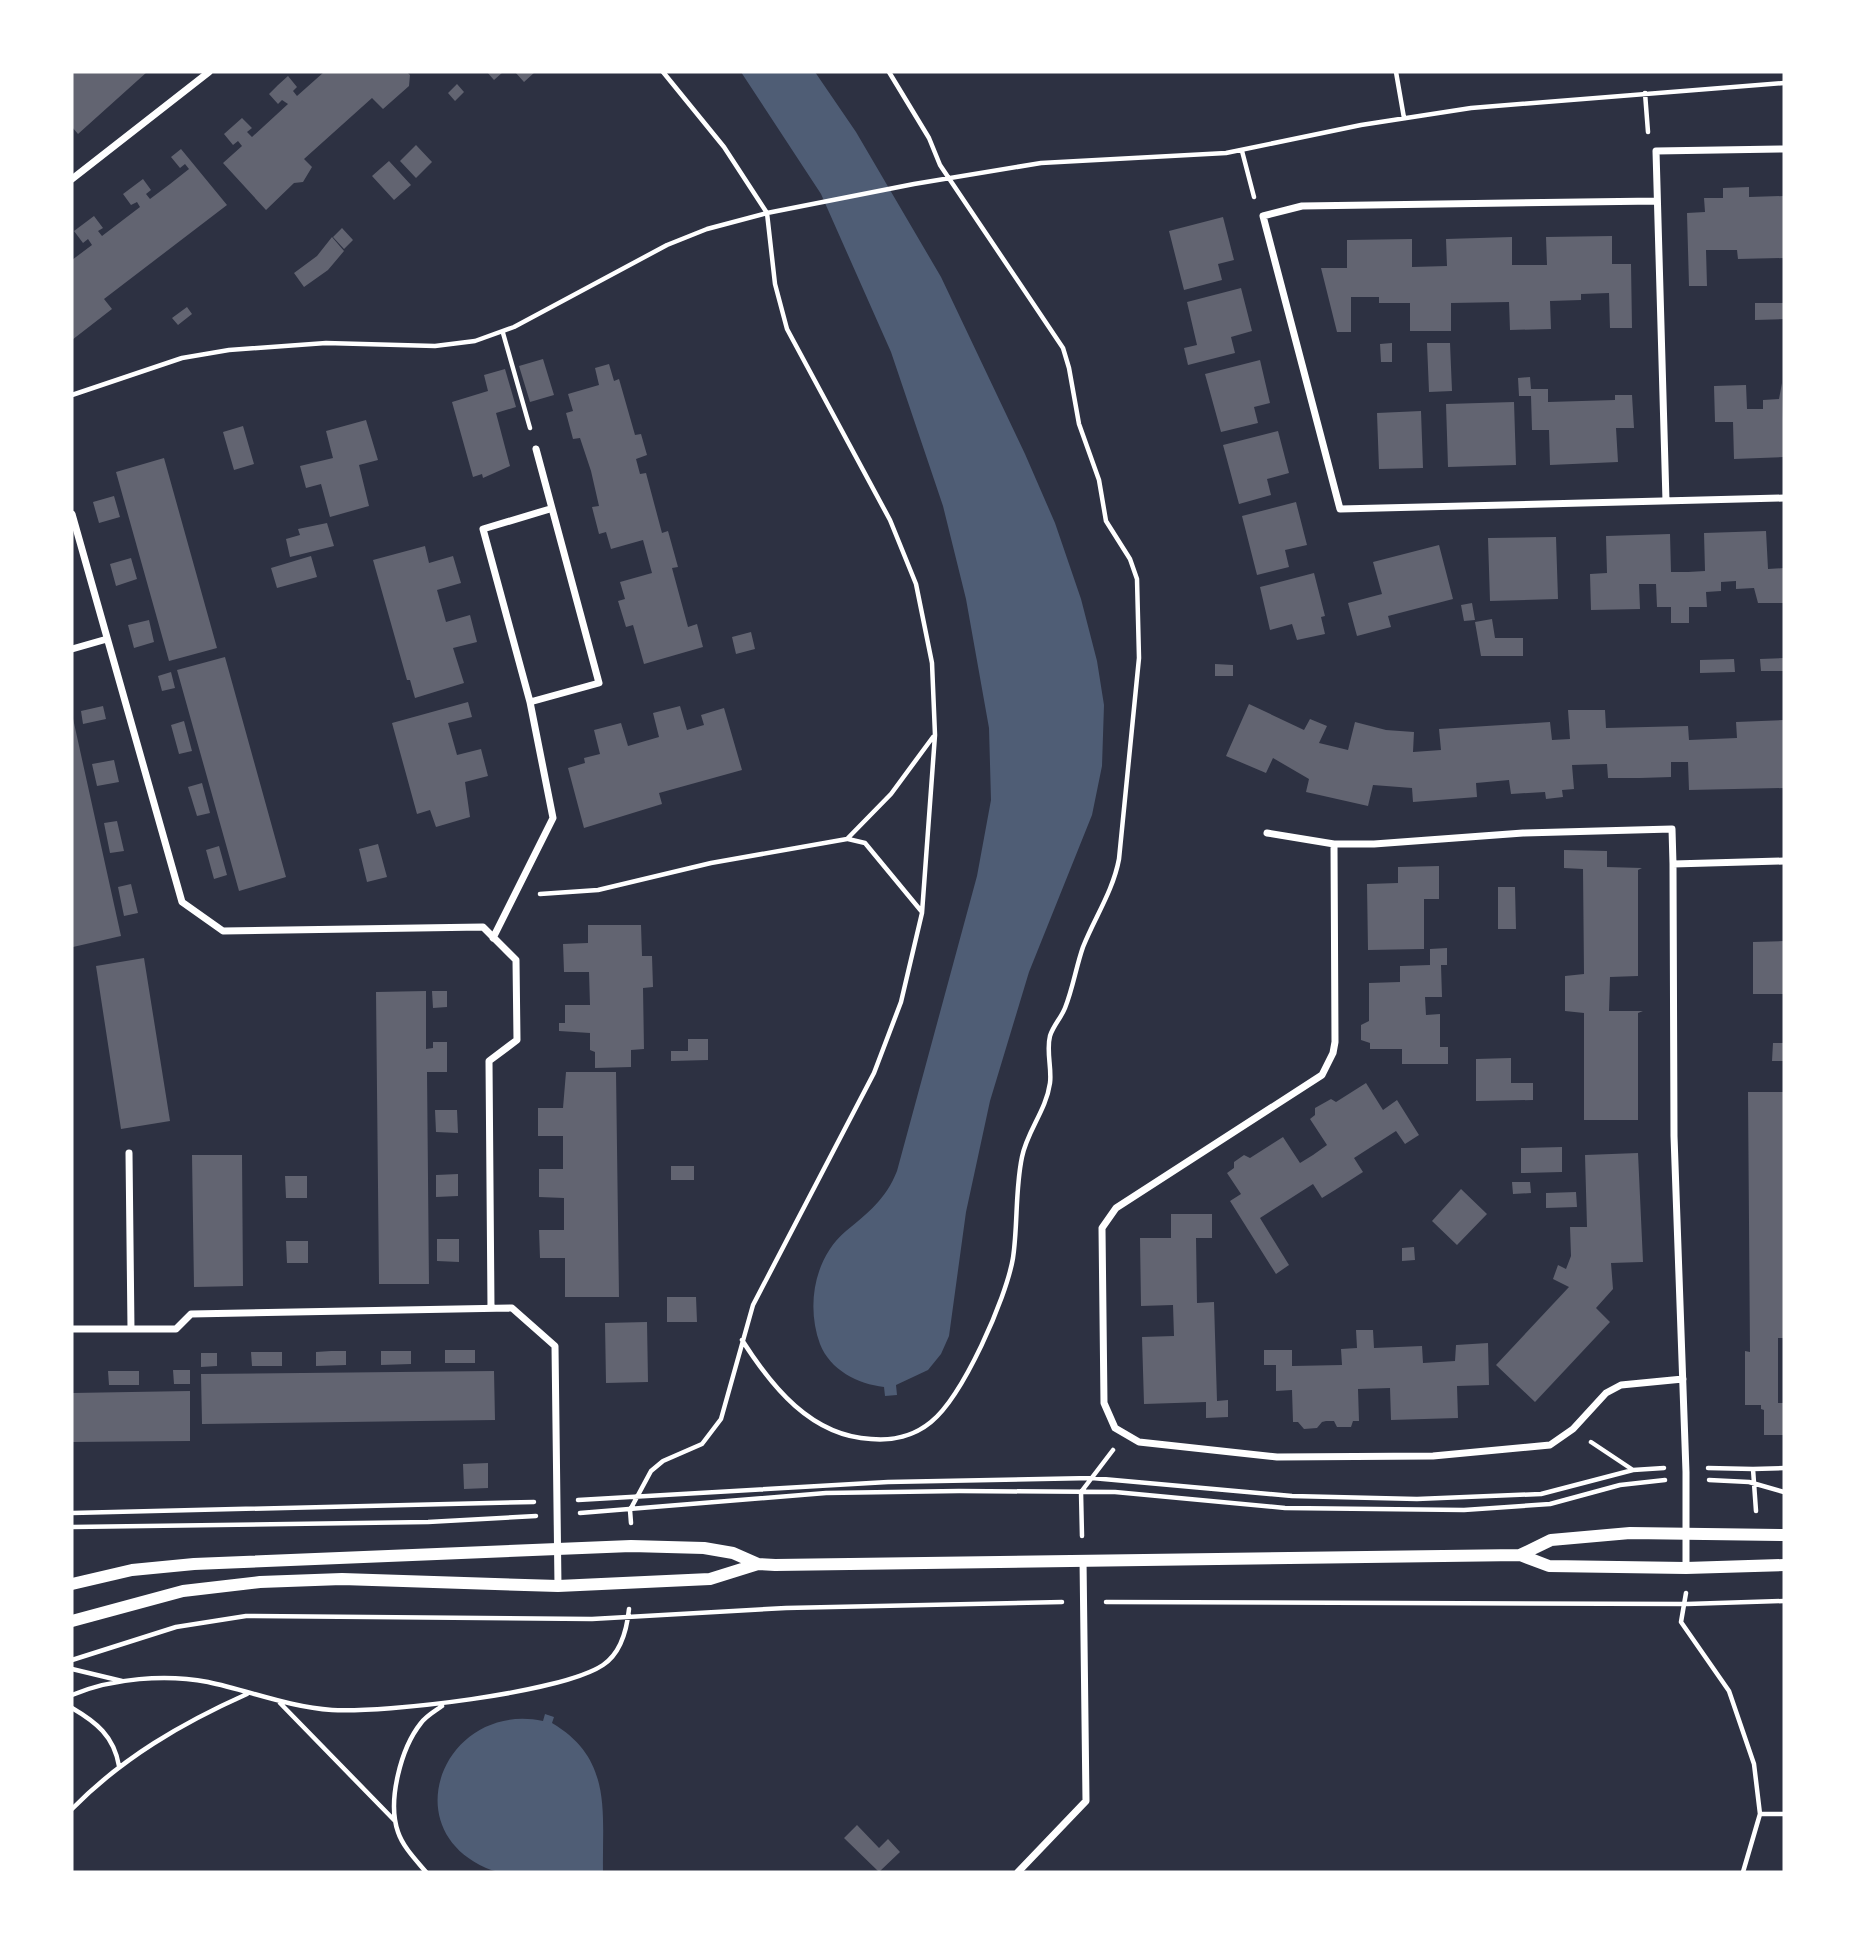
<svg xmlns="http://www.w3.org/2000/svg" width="1856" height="1944" font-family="'Noto Sans',sans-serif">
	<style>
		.water { fill: #4f5d75 }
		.building { fill: #626471 }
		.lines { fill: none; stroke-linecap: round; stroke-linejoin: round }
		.path { stroke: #fff; stroke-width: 4.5 }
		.minor { stroke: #fff; stroke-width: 7 }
		.tertiary { stroke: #fff; stroke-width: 12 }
	</style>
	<rect width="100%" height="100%" fill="#2d3142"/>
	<path class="water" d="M741,72h74l41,60 85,145 84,177 30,69 26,76 16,62 7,44 -2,61 -10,49 -63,157 -39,129 -24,111 -17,124 -8,18 -13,16 -32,15 1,10 -12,1 -1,-9c-26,-3 -54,-17 -64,-43 -14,-38 -6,-86 26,-113 22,-18 40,-32 51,-60l80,-295 14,-76 -2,-72 -23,-129 -23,-93 -52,-154 -70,-158z
		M545,1714l9,3 -2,6c61,36 50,89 51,149 -32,0 -89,8 -117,-4 -93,-41 -40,-167 57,-147z"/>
	<path class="building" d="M72,72h75l-69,62 -6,-7z
		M324,72h83l3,3 -1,11 -26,23 -11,-11 -68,61 8,8 -9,15 -9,1 -28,27 -43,-47 19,-17 -4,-5 -5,4 -9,-11 18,-16 10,10 -5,4 5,5 36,-33 -6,-4 -4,4 -9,-10 9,-9 10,-9 9,11 -4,4 4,5z
		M487,72h16l-9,8z
		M515,72h20l-11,10z
		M457,84l7,8 -9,9 -7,-8z
		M416,145l16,17 -16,16 -16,-17z
		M181,149l46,56 -123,94 8,10 -40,31v-80l20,-15 -4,-6 -5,4 -9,-12 20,-15 9,12 -5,3 4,5 38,-29 -3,-5 -6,3 -8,-11 20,-15 8,11 -5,4 4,5 20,-15 19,-15 -4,-5 -5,4 -9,-11z
		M389,161l22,24 -17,15 -22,-24z
		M1749,187v10l35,-1v62l-46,1 -1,-9h-31l1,36h-18l-2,-73 18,-1 -1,-14h19v-10z
		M1223,217l11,43 -16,4 4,16 -38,10 -15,-59z
		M342,228l11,12 -9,9 -11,-12z
		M1612,236v28h19l1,64h-22l-1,-35 -28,1v6l-31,1 1,28 -41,1 -1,-28 -58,1v28h-41v-28h-31v-6h-28v35h-14l-16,-64h26v-28l65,-1v28l35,-1 -1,-27 66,-2v28h35l-1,-28z
		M332,237l12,14 -16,19 -24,17 -10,-14 23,-17z
		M1241,288l11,43 -21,6 4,16 -47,12 -4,-17 13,-3 -10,-43z
		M1755,303h29v16l-29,1z
		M187,307l5,7 -14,11 -6,-7z
		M1392,343v19h-11l-1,-18z
		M1427,343h23l2,48 -23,1z
		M543,359l11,36 -24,7 -11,-36z
		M1260,360l10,43 -16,4 4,16 -37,9 -16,-58z
		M609,364l5,17 5,-2 16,56 6,-1 6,21 -11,4 4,15 6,-1 16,60 6,-2 10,36 -6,1 16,59 9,-3 6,23 -59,17 -11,-39 -7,2 -8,-26 7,-2 -5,-17 32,-9 -9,-33 -32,9 -5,-17 -7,2 -7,-27 7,-1 -8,-35 -11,-33 -7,1 -7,-26 7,-2 -5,-17 31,-9 -4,-17z
		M505,369l11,38 -20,6 14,53 -27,12 -1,-4 -9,3 -21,-75 36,-11 -4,-16z
		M1530,377l1,12h17v13l67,-2v-5h17l2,33h-18l2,34 -68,3 -1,-35h-17l-1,-34h-12l-1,-18z
		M1782,383l2,74 -50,2 -1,-37h-18l-1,-36 32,-1 1,24h16v-9l16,-1z
		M1514,402l2,63 -68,2 -2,-63z
		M1421,411l2,57 -44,1 -2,-56z
		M366,420l12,40 -19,5 10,41 -39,11 -9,-33 -15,4 -6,-22 33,-8 -7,-27z
		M243,426l11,38 -20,6 -11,-38z
		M1278,431l11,42 -22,6 4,16 -32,9 -16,-59z
		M164,458l53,190 -48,13 -53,-189z
		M114,496l6,21 -21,6 -6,-21z
		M1296,502l11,43 -22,5 4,17 -32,8 -15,-59z
		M327,523l7,23 -44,11 -4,-18 14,-4 -2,-6z
		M1766,531l2,38 16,-1v35h-26l-4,-15 -18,1v-8l-15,1v9l-15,1 1,15h-18v16h-18v-16h-14l-1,-23h-17l1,25 -49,1 -1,-36 17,-1 -1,-37 64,-2 1,38h17l17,-1 -1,-38z
		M1556,537l2,62 -68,2 -2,-63z
		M1439,545l14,54 -65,17 3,11 -34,9 -9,-33 34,-9 -9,-32z
		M425,546l4,17 24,-7 8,27 -24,7 9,32 24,-7 7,27 -24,6 11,35 -49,15 -5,-18h-3l-34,-120z
		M311,556l6,21 -40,11 -6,-20z
		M131,558l6,21 -21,7 -6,-22z
		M1314,573l11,43 -4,1 4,17 -28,6 -5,-16 -22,6 -10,-43z
		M1472,603l3,17 -11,1 -3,-16z
		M1492,619l3,19h28v18h-42l-6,-34z
		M149,620l5,22 -20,6 -6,-23z
		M751,632l4,17 -19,5 -4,-17z
		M225,657l61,220 -47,14 -62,-221z
		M1784,658v13h-23l-1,-12z
		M1734,659l1,13 -35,1v-13z
		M1215,664l18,1v11h-18z
		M171,672l4,16 -13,3 -4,-15z
		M468,702l4,15 -24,6 9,32 24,-6 7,27 -23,6 5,35 -34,10 -6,-17 -13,4 -25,-91z
		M1249,704l55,26 6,-11 17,7 -8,17 29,7 7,-28 31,8 28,2 -1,20 28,-2 -2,-21 111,-7 2,18 18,-1 -2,-29h37l1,18 82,-2 1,14 48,-2 -1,-16 48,-2v68l-95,2 -1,-28h-17v15l-31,1h-32l-1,-14 -35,1 2,24 -12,1 1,7 -17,2 -1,-7 -34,2 -2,-14 -33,3 1,14 -64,5 -1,-14 -39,-3 -5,21 -62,-14 3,-13 -36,-21 -7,15 -40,-17z
		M103,706l3,13 -23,5 -2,-13z
		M680,706l7,24 17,-5 -3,-10 23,-7 18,62 -83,23 3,11 -78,24 -16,-60 17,-5 -1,-5 16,-4 -6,-24 27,-7 7,23 31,-9 -6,-24z
		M72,714l49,222 -48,11 -1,-5z
		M184,721l8,30 -13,3 -8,-29z
		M114,760l5,22 -22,4 -5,-22z
		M202,783l8,30 -13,3 -9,-29z
		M117,821l7,30 -14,2 -6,-30z
		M378,844l9,33 -20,5 -8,-33z
		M219,846l8,29 -13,4 -8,-29z
		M1564,850l43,1v16l35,1 -4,2v106l-28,1 -1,34h34l-5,2v107h-54v-107l-19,-2v-35l19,-2 -1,-105 -19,-1z
		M1439,866v33h-15v50l-56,1 -1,-66 31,-1v-16z
		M131,884l7,29 -14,3 -6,-29z
		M1498,887h17l1,42h-18z
		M588,925h53l1,31h10l1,31 -10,1 1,61 -13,1v17l-36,1v-16l-5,-2v-17l-31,-2v-8h6v-18h25l-1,-33h-25l-1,-28 25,-1z
		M1784,941v53h-31v-52z
		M1447,948v17h-6l1,32h-17l1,18 14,-1v33h8v17h-46v-15h-32v-6l-9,-3v-15l8,-4v-38l31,-1v-16l30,-1v-16z
		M144,958l26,163 -49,8 -25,-163z
		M426,991v58l7,-1v-6h14v30h-20l2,212h-50l-3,-292z
		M432,991h15v16l-14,1z
		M688,1039h20v21l-37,1v-10h17z
		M1773,1043h11v18h-12z
		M1511,1058v25h22v17l-57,1v-42z
		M566,1072h50l3,225h-54v-39h-25l-1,-28h25v-32l-25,-1v-28h24v-33h-25v-28h25z
		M1366,1083l17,27 14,-10 22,35 -14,9 -9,-13 -42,27 9,14 -28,18 -13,8 -9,-14 -53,34 29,47 -13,9 -46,-73 11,-7 -14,-21 7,-5v-6l10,-7 6,3 33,-21 17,26 13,-8 14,-10 -17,-26 5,-4v-7l16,-9 5,3z
		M1748,1092h36v246h-6v65h6v32h-20v-25l-3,-1v-4h-16v-54l5,1z
		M435,1110h22l1,23 -22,-1z
		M1562,1147v25l-41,1v-25z
		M1638,1153l5,109 -32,1 2,26 -17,19 14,14 -75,80 -39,-37 73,-78 -16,-8 5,-14 8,4 5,-13 -1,-29h17l-2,-72z
		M192,1155h50l1,131 -49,1z
		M671,1166h23v14h-23z
		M458,1174v22l-22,1v-22z
		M285,1176h22v22h-21z
		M1512,1182h18l1,11 -18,1z
		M1461,1189l26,25 -30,31 -25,-24z
		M1576,1192l1,15 -31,1v-15z
		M1171,1214h41v24h-16l1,65 17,-1 3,99 11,-1v17l-22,1v-16l-62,2 -2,-67 32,-1 -1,-31 -32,1 -1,-68h31z
		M437,1239h22v23l-22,-1z
		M286,1241h22v22h-21z
		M1414,1247l1,13 -13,1v-13z
		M667,1297h29l1,25h-30z
		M647,1322l1,60 -42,1 -1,-60z
		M1356,1330h17l1,18 48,-2 1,17 32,-2 1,-16 32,-2 1,42 -32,1 1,32 -67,2 -1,-32 -32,1 1,32h-6l-2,6h-14l-3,-6h-8l-4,1 -5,6 -13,1 -6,-7h-5l-1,-32 -16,1v-26h-12v-15h28v16l50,-1 -1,-16 16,-1z
		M445,1350h30v13h-30z
		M331,1351h15v14l-30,1v-14z
		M381,1351h30v13l-30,1z
		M251,1352h31v14h-30z
		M201,1353h16v13l-16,1z
		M173,1370h17v14h-16z
		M108,1371h31v14h-30z
		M494,1371l1,49 -293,4 -1,-50z
		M190,1391v50l-118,1v-49z
		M488,1463v25l-24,1 -1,-25z
		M857,1825l22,23 9,-9 12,13 -21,20 -35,-34z"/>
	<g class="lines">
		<path class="path" d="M1396,72l8,46
			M1645,93l3,39
			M1242,151l12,46
			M503,333l27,95
			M72,395l110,-37 47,-8 97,-7 109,3 40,-5 39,-14 153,-82 40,-16 60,-16 147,-29 127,-21 185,-10 135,-28 110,-17 313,-25
			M848,839l17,4 57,69
			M540,894l58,-4 113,-27 136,-24 44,-45 42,-57
			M742,1340c30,47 69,96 129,99 21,2 43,-3 60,-17 32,-26 75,-123 82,-164 5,-34 2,-68 9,-101 5,-26 24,-46 28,-74 2,-15 -4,-32 0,-47 3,-10 11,-18 15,-28 8,-20 11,-41 18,-61 12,-30 30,-56 36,-88l20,-201 -2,-79 -7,-20 -24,-38 -7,-41 -20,-56 -10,-56 -6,-20 -123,-183 -11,-27 -40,-66
			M1591,1442l42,28 31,-2
			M1708,1468l45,1
			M1709,1480l40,2 35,10
			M578,1500l310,-18 204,-4 200,18 125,3 124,-5 92,-24
			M1756,1511l-3,-42 31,-1
			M72,1513l462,-11
			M580,1513l246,-20 133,-2 156,1 170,16 179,2 86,-6 70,-19 45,-5
			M631,1523l-1,-13 21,-39 12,-10 39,-17 19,-25 32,-114 121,-232 27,-71 21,-89 13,-178 -3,-72 -16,-79 -26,-64 -103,-191 -12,-45 -8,-71 -43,-66 -61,-75
			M72,1527l356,-5 108,-6
			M1082,1536l-1,-44 32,-42
			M1686,1593l-5,29 48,69 25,73 6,50 -17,58
			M1106,1602l581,2 97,-3
			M72,1660l104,-33 70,-11 346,3 194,-11 276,-6
			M72,1669l50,12
			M72,1695c40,-17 94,-21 136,-13 42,9 81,25 124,28 53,3 229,-17 271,-45 18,-12 24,-36 26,-56
			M280,1703l115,118
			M72,1708c24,14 42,28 47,58
			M72,1809c50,-51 110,-86 175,-115
			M1760,1814h24
			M426,1872c-10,-12 -23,-25 -28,-40 -11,-31 3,-84 23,-109 5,-7 14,-12 21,-17"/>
		<path class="minor" d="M72,179l137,-107
			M1657,201l-355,5 -39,10 77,293 444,-11
			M1666,501l-10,-350 128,-2
			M72,514l110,388 41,29 260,-4 33,33 1,80 -28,21 2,247
			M72,649l35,-10
			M530,702l-47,-173 67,-20
			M1267,833l67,11h40l149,-11 149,-4 1,35
			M1334,844l1,198 -2,11 -11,22 -206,133 -14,20 2,175 11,25 24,14 138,15 156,-1 117,-11 23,-16 33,-36 15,-8 62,-6
			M493,938l60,-120 -23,-116 69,-19 -63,-234
			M129,1153l2,176
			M72,1329h104l15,-15 321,-6 43,38 3,240
			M1686,1568v-96l-12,-336 -1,-272 111,-3
			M1018,1872l68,-71 -3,-242"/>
		<path class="tertiary" d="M1520,1555l31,-15 79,-7 154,2
			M72,1584l60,-14 62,-6 437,-18 73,2 29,5 25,11 17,1 745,-10 29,11 137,2 98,-3
			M72,1621l111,-30 77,-9 82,-3 216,7 152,-7 48,-15"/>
	</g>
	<rect width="1856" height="1944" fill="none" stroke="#ffffff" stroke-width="147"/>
</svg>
